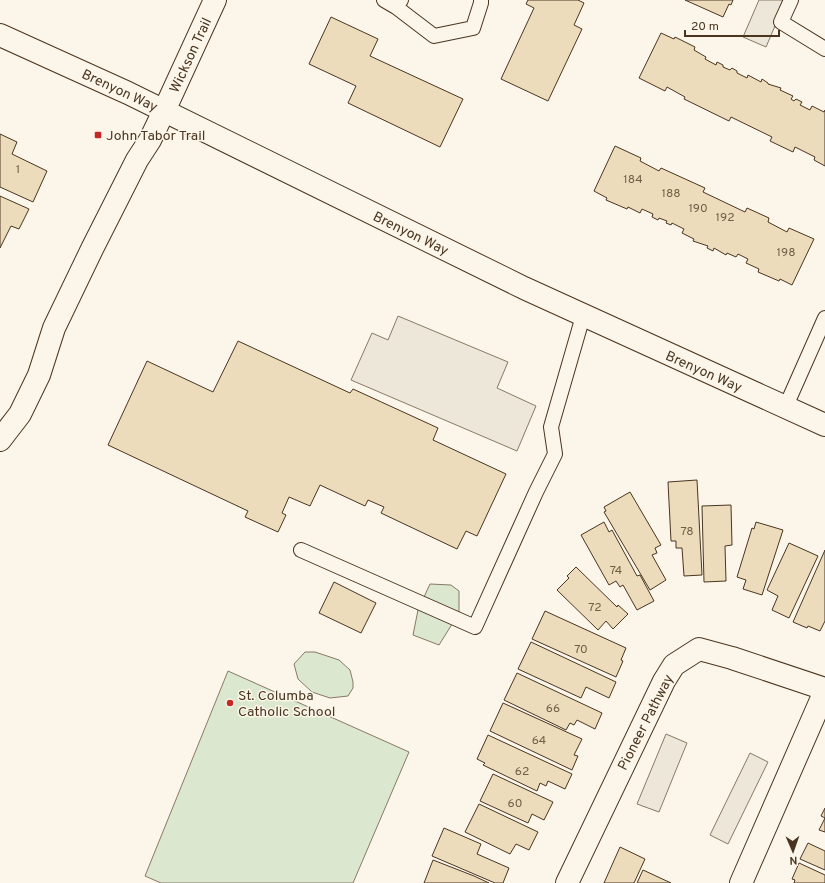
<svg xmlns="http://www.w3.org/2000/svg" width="825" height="883" font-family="Overpass,sans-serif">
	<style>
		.green { fill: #dce7d0; stroke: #887966 }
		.parking { fill: #ede7d9; stroke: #887966 }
		.building { fill: #ecdcbc; stroke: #4a3520 }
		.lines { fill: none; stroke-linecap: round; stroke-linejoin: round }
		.service-casing { stroke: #4a3520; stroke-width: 16 }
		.minor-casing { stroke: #4a3520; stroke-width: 24 }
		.tertiary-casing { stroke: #4a3520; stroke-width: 24 }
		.service { stroke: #fbf6e9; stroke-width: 14 }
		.minor { stroke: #fbf6e9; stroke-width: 22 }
		.tertiary { stroke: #fbf6e9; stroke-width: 22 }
		.poi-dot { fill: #c62828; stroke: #fbf6e9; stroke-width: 1.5 }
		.labels { text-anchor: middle; stroke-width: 3; stroke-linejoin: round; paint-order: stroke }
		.number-label { font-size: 12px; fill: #725f47 }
		.street-label { font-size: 14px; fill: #4a3520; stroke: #fbf6e9 }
		.poi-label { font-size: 14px; fill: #4a3520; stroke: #fbf6e9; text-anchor: start }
	</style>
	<rect width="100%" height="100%" fill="#fbf6e9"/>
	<path class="green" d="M430,584l21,1 8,6v22l-20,32 -26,-10 5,-25z
		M305,652h10l24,8 11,10 3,12v6l-5,8 -18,2 -18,-6 -14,-13 -4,-15z
		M228,671l181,81 -56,131h-192l-16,-7z"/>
	<path class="parking" d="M759,0h27l-20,47 -23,-10z
		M398,316l110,46 -11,26 39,18 -19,45 -166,-71 21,-47 16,7z
		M666,734l21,9 -28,69 -22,-8z
		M750,753l18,9 -40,82 -18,-9z"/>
	<path class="building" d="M528,0h50l6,3 -10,22 8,4 -34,72 -47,-22 33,-71 -8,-4z
		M685,0h48l-2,5 -2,-1 -6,13z
		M331,17l47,22 -8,17 93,43 -23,48 -92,-44 8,-17 -47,-22z
		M661,33l13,6 1,-2 20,10 -1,3 12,7 -1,2 11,6 1,-3 6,3v2l7,3 2,-2 5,3v2l10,5 1,-3 13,7 1,-3 6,4v1l13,4 -1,2 13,6 -2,3 3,2 2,-2 6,3 -2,3 10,5 2,-4 12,6 1,-2v56l-11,-6 1,-3 -20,-10 -2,5 -23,-11 2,-4 -41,-20 -2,4 -45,-22 1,-2 -18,-10 -2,4 -26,-13z
		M0,134l17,8 -5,12 35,17 -14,31 -33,-15z
		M615,146l26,12 -1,3 19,10 2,-3 44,20 -2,4 42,20 2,-4 22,10 -1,4 19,10 2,-4 25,11 -22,46 -12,-6 -1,2 -21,-9 1,-3 -13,-6 2,-4 -10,-5 -2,3 -9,-4 -1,2 -12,-7 -1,3 -6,-3 1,-2 -15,-5 1,-2 -12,-6 2,-4 -12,-6 -1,2 -5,-2 1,-2 -8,-3 -1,2 -6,-3 1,-3 -11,-5 -2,4 -12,-6 -1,2 -21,-9 1,-2 -13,-7z
		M0,196l29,13 -10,20 -8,-3 -11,22z
		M238,341l112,52 3,-4 85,39 -5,12 73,34 -29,62 -11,-5 -9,18 -76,-36 3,-6 -16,-7 -3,6 -45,-21 -10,21 -21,-9 -7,16 4,2 -8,17 -33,-15 3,-6 -140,-66 39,-84 66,31z
		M697,480l5,95 -18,1 -2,-28h-6v-7h-5l-3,-59z
		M630,492l31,53 -6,3 2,5 -5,2 14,25 -16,10 -46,-78 2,-1 -2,-4z
		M731,505l1,40 -7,1 1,35 -22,1 -2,-76z
		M604,522l5,10 3,-2 25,46 3,-1 14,26 -17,9 -14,-25 -3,2 -4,-6 -7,4 -28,-50z
		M756,522l27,8 -21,65 -19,-6 3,-9 -9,-3 15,-49 2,1z
		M789,543l29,13 -29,62 -17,-8 6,-14 -11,-6z
		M825,550v71l-5,10 -12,-5 -1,2 -14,-6z
		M576,567l41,40 1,-2 10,9 -15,15 -7,-8 -8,9 -41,-40 12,-12 -2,-2z
		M334,582l42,21 -15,30 -42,-20z
		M545,611l81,37 -5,12 2,1 -7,16 -84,-38z
		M531,642l85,40 -7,16 -23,-11 -5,11 -63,-29z
		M517,673l85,40 -7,16 -18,-9 -3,5 -4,-2 -4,7 -62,-30z
		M503,703l79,36 -8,16 4,1 -6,14 -82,-39z
		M488,735l84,39 -7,15 -17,-8 -2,5 -6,-3 -3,8 -54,-26 2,-2 -8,-4z
		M493,774l60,28 -9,18 -12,-6 -4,9 -48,-22z
		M479,804l59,28 -9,18 -13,-6 -6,10 -45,-22z
		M825,808v24l-6,-2 6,-12 -4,-2z
		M444,828l37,16 -4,10 32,14 -6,15h-8l-63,-27z
		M808,843l17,8v19l-25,-11z
		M620,847l25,12 -11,24h-30z
		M433,860l41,16 15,7h-65z
		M799,863l26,12v8h-31l1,-3 -3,-1z
		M643,870l28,13h-34z"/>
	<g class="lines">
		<defs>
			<path id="service" d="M384,0l12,7 5,-7
				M791,0l-10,22 44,27
				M396,7l38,29 39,-8 8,-25v-3
				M786,406l39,-88
				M301,550l174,77 61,-135 19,-38 -4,-27 32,-111"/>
			<path id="minor" d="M567,883l97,-202 10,-16 25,-16 33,9 93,31
				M741,883l84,-192"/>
			<path id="tertiary" d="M0,35l128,58 396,195 301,137
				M0,440l20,-26 19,-39 15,-47 38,-79 45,-89 13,-20 14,-29 51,-111"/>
		</defs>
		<use href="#service" class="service-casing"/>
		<use href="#minor" class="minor-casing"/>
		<use href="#tertiary" class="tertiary-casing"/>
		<use href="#service" class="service"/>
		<use href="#minor" class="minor"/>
		<use href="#tertiary" class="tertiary"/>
	</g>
	<g class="poi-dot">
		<rect x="94" y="131" width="8" height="8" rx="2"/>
		<circle cx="230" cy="703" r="4"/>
	</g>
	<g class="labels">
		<g class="number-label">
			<text x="18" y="173">1</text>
			<text x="633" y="183">184</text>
			<text x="671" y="197">188</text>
			<text x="698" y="212">190</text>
			<text x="725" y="221">192</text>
			<text x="786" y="256">198</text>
			<text x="687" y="535">78</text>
			<text x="616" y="574">74</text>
			<text x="595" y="611">72</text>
			<text x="581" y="653">70</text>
			<text x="553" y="712">66</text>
			<text x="539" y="744">64</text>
			<text x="522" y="775">62</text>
			<text x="515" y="807">60</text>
		</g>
		<g class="street-label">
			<text transform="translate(190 55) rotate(-65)" y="5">Wickson Trail</text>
			<text transform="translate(120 90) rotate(25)" y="5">Brenyon Way</text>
			<text transform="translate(411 233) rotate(26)" y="5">Brenyon Way</text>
			<text transform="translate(704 371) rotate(24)" y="5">Brenyon Way</text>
			<text transform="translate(645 722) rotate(-63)" y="5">Pioneer Pathway</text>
		</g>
		<g class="poi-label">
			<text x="106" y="140">John Tabor Trail</text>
			<text x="238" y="700">St. Columba<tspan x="238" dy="16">Catholic School</tspan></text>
		</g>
	</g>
	<g transform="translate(793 851) rotate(178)" stroke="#fbf6e9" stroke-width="3" paint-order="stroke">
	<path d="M0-3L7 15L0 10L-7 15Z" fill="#4a3520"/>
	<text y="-6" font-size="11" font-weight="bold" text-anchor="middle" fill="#4a3520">N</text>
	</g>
	<path d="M685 30v6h94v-6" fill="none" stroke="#4a3520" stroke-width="2"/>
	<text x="691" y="30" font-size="12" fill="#4a3520" stroke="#fbf6e9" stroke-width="3" paint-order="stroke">20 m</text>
</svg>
